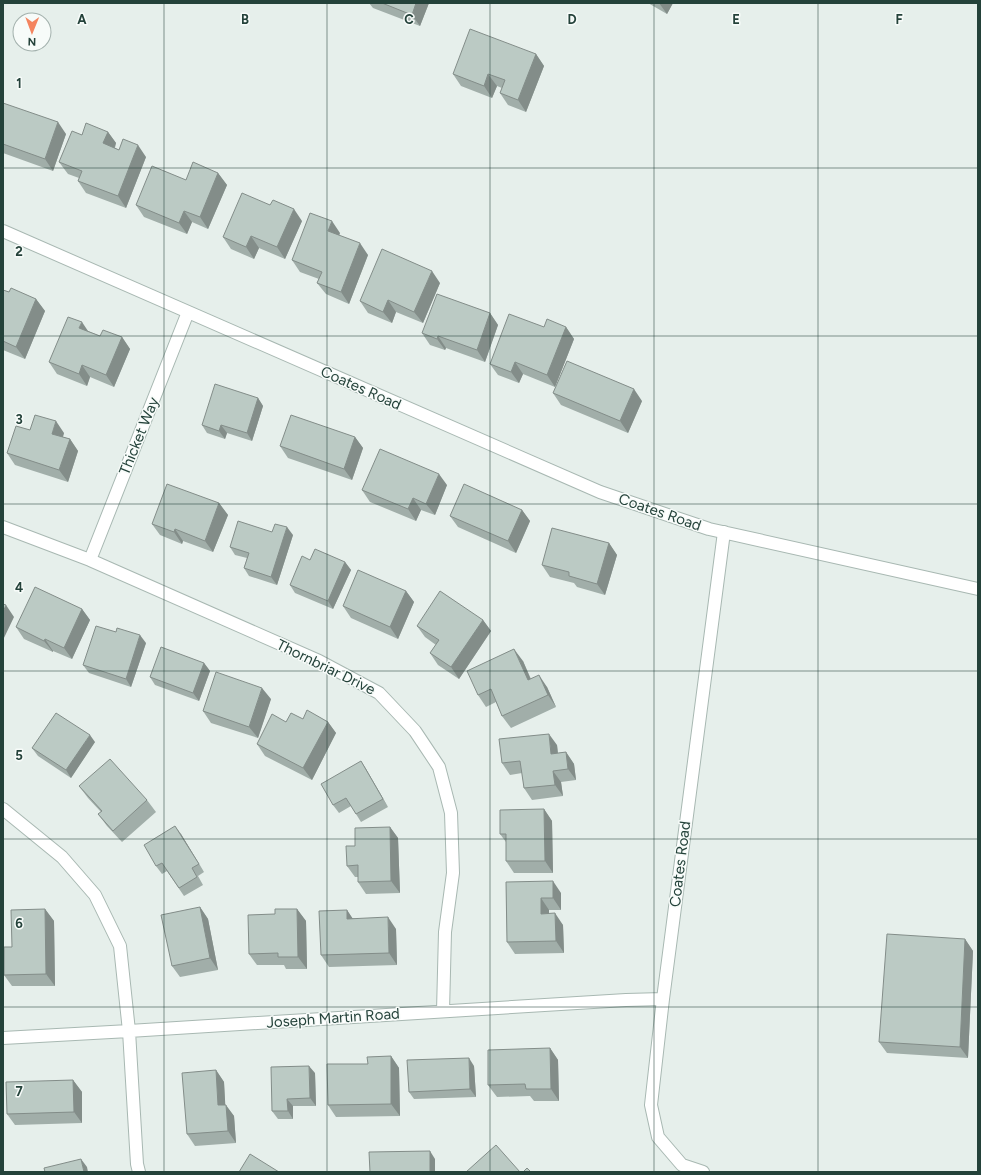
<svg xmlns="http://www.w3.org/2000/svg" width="981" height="1175" font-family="Figtree,sans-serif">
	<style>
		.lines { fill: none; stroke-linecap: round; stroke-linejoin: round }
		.minor-casing { stroke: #a8b8b2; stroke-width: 14 }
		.minor { stroke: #fff; stroke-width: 12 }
		.wall { fill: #a1aea9 }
		.shaded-wall { fill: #838d89 }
		.building { fill: #bbcac4; stroke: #838d89 }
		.grid { fill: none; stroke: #24423a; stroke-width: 1; stroke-opacity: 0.55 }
		.labels { text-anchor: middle; stroke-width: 3; stroke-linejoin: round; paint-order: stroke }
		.street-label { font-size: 15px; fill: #24423a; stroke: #f7fbf9 }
		.grid-label { font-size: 13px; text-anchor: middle; font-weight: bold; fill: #24423a; stroke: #f7fbf9; stroke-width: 3; stroke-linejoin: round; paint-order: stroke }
	</style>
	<rect width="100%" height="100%" fill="#e6efeb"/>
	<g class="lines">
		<defs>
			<path id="minor" d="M3,231l597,261 109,37 269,60
				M3,527l87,33 229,101 60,32 36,38 24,36 12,46 2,60 -8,59 -2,79
				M90,560l98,-248
				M3,809l59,48 33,38 25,51 9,85 8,133 2,8
				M3,1038l126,-7 497,-31 37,-1
				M703,1172l-21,-7 -24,-28 -7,-32 12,-106 61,-467"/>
		</defs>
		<use href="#minor" class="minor-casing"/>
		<use href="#minor" class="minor"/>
	</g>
	<path class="wall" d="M369,3h60l-9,23 -47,-18z
		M648,3h25l-6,11z
		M536,54l8,12 -18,46 -18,-7 -8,-12 2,-5 -5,-2 -5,12 -31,-12 -8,-12z
		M3,103l63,31 -13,37 -50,-18z
		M108,132l8,11 -1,5 4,2 27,7 -20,51 -40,-15 -8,-12 1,-3 -11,-4 -9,-12 23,-27z
		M218,173l9,12 -19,44 -16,-7 -5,12 -43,-17 -8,-12 50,-25z
		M302,221l-17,38 -26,-11 -5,11 -23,-10 -8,-12z
		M340,233l-1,2 29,20 -19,49 -23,-10 -9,-11 2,-4 -19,-7 -8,-12z
		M440,283l-17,40 -27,-11 -4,11 -24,-10 -8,-12z
		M3,290l6,2 27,7 9,12 -20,48 -22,-9z
		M490,313l8,12 -13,37 -39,-14 -1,2 -15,-5 -8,-12z
		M544,327h22l8,12 -19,48 -32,-13 -4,9 -21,-8 -8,-11z
		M88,331l12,5 22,1 8,12 -16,38 -24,-10 -3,9 -30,-12 -8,-12z
		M553,393l89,8 -14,32 -67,-28z
		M258,398l5,8 -11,35 -25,-8 -2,6 -18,-6 -5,-8z
		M30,430l34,3 -1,4 7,2 8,12 -10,31 -53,-17 -8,-12z
		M355,437l8,11 -11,32 -64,-22 -8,-12z
		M447,485l-12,30 -14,-5 -5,11 -46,-19 -8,-12z
		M219,503l9,12 -15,37 -30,-11 -1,3 -22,-9 -8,-11z
		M522,510l8,11 -14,32 -58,-26 -8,-11z
		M272,532l21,3 -16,50 -28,-9 -5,-8 3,-10 -12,-3 -5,-8z
		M609,543l8,12 -12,40 -28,-8 -3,-4 -24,-6 -8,-12z
		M310,560l35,2 6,8 -18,39 -38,-16 -5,-8z
		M406,591l8,11 -16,37 -47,-21 -8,-12z
		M82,609l8,11 -18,39 -19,-8v1l-29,-13 -8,-12z
		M483,620l8,11 -32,48 -21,-14 -8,-12 6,-8 -11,-8 -8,-11z
		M146,643l-15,44 -42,-14 -6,-8z
		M523,661l8,18 16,8 9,20 -45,21 -9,-12 -6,-14 -10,5 -8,-12z
		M204,663l6,8 -11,30 -44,-16 -5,-8z
		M271,699l-13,39 -47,-15 -8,-12z
		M303,719l25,3 8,11 -24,47 -47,-24 -8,-12 29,-22z
		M95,742l-24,36 -33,-22 -6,-8z
		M557,745l1,8 8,-1 8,12 2,16 -15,2 2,14 -31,4 -8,-12 -2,-15 -12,2 -8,-12z
		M361,761l5,8 22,38 -27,15 -10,-16 -12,7 -6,-8z
		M79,786l68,14 9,12 -34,30 -15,-16 -9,-12 3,-2 -13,-14z
		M544,809l8,12 1,52h-39l-8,-12v-19l-6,-8z
		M390,827l8,11 2,55 -34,1 -8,-12v-5h-3l-8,-11 8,-20z
		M181,834l23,38 -6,4 5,9 -19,11 -17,-25 -5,3 -6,-8z
		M506,882l55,11v17h-12v4l14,11 1,28 -49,1 -8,-12z
		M200,907l8,12 10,51 -38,7 -8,-11z
		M45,909l9,12 1,65h-43l-8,-11z
		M297,909l9,12 1,48h-21l-2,-4h-27l-8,-11 26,-40z
		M347,910l5,8 44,11 1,36 -68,2 -8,-12z
		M965,939l8,12 -5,107 -81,-5 -8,-11z
		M550,1048l8,12 1,41h-25l-4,-5 -33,1 -9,-12z
		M391,1056l8,12 1,48 -64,1 -8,-12 40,-41z
		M474,1066l2,31 -62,2 -5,-7z
		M216,1070l8,12 1,23 9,11 2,27 -41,3 -8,-12z
		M315,1073l1,33h-23v13h-15l-6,-8z
		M73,1080l9,12v31l-67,2 -8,-11z"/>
	<path class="shaded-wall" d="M416,3h13l-9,23 -8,-11z
		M659,3h14l-6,11z
		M536,54l8,12 -18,46 -8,-12z
		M488,74l9,12 -5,12 -8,-12z
		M58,122l8,12 -13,37 -8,-12z
		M108,132l8,11 -4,12 -9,-12z
		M138,145l8,12 -20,51 -8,-12z
		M218,173l9,12 -19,44 -8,-12z
		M294,209l8,12 -17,38 -8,-12z
		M184,211l8,11 -5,12 -8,-11z
		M332,221l8,12 -4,10 -8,-12z
		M251,236l8,12 -5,11 -8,-12z
		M360,243l8,12 -19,49 -8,-12z
		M432,271l8,12 -17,40 -9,-11z
		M36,299l9,12 -20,48 -9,-12z
		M388,300l8,12 -4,11 -9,-11z
		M490,313l8,12 -13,37 -8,-12z
		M82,322l8,12 -11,-6z
		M566,327l8,12 -19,48 -8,-12z
		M438,336l8,12 -1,2 -8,-11z
		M122,337l8,12 -16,38 -8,-12z
		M515,362l8,12 -4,9 -8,-11z
		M82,365l8,12 -3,9 -8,-12z
		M634,389l8,12 -14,32 -8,-12z
		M258,398l5,8 -11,35 -5,-8z
		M56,421l8,12 -4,12 -8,-11z
		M221,425l6,8 -2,6 -6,-8z
		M355,437l8,11 -11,32 -8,-11z
		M70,439l8,12 -10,31 -9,-12z
		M439,474l8,11 -12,30 -9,-11z
		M413,498l8,12 -5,11 -8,-12z
		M219,503l9,12 -15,37 -8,-11z
		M522,510l8,11 -14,32 -8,-12z
		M287,527l6,8 -16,50 -6,-8z
		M175,529l8,12 -1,3 -8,-12z
		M609,543l8,12 -12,40 -8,-11z
		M345,562l6,8 -18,39 -5,-8z
		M406,591l8,11 -16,37 -8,-12z
		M6,605l8,12 -11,23v-28z
		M82,609l8,11 -18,39 -8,-11z
		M483,620l8,11 -32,48 -8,-12z
		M140,635l6,8 -15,44 -5,-8z
		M45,639l8,12v1l-9,-11z
		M514,649l9,12 13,31 -8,-12z
		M204,663l6,8 -11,30 -6,-8z
		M539,675l8,12 9,20 -8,-12z
		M262,688l9,11 -13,39 -9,-11z
		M328,722l8,11 -24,47 -9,-12z
		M549,734l8,11 2,21 -8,-12z
		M90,735l5,7 -24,36 -5,-8z
		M566,752l8,12 2,16 -8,-11z
		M361,761l5,8 22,38 -5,-8z
		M553,771l8,11 2,14 -8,-11z
		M544,809l8,12 1,52 -8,-12z
		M175,826l6,8 23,38 -5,-8z
		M390,827l8,11 2,55 -9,-12z
		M553,881l8,12v17l-8,-12z
		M541,898l8,12v16l-8,-12z
		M200,907l8,12 10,51 -8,-12z
		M45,909l9,12 1,65 -9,-12z
		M297,909l9,12 1,48 -9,-12z
		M347,910l8,12 -8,-3z
		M555,913l8,12 1,28 -8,-12z
		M388,917l8,12 1,36 -8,-12z
		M965,939l8,12 -5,107 -8,-11z
		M550,1048l8,12 1,41 -8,-12z
		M391,1056l8,12 1,48 -9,-12z
		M469,1058l5,8 2,31 -6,-8z
		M309,1066l6,7 1,33 -6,-8z
		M216,1070l8,12 2,35 -8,-12z
		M73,1080l9,12v31l-8,-11z
		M287,1099l6,7v13l-5,-8z
		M226,1105l8,11 2,27 -8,-12z
		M430,1151l5,8v13h-5z
		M81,1159l6,8 1,5h-4z"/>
	<path class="building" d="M382,3h34l-4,12z
		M470,29l66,25 -18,46 -18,-7 5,-13 -17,-6 -4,12 -31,-12z
		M3,103l55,19 -13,37 -42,-15z
		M86,123l22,9 -5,11 16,7 4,-11 15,6 -20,51 -40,-15 4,-10 -23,-9 13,-31 10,4z
		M193,162l25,11 -18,44 -16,-6 -5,12 -43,-18 16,-39 34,14z
		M242,193l28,12 3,-5 21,9 -17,38 -26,-11 -5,11 -23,-10z
		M310,213l22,8 -4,10 32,12 -19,49 -24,-9 5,-11 -30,-12z
		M382,249l50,22 -18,41 -26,-12 -5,12 -23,-11z
		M11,288l25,11 -20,48 -13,-6v-51l6,2z
		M437,294l53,19 -13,37 -39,-14 -1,3 -15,-6z
		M509,314l35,13 3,-8 19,8 -19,48 -32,-13 -4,10 -21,-8z
		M68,317l14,5 -3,6 21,8 3,-6 19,7 -16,38 -24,-10 -3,9 -30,-12z
		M567,361l67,28 -14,32 -67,-28z
		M215,384l43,14 -11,35 -26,-8 -2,6 -17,-6z
		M35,415l21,6 -4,13 18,5 -11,31 -52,-17 9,-27 14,4z
		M291,415l64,22 -11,32 -64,-23z
		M380,449l59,25 -13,30 -13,-6 -5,11 -46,-19z
		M167,484l52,19 -14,38 -30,-12 -1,3 -22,-8z
		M464,484l58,26 -14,31 -58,-25z
		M238,521l34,11 3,-8 12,3 -16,50 -27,-9 5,-15 -19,-6z
		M552,528l57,15 -12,41 -28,-8v-4l-27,-7z
		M315,549l30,13 -17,39 -38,-16 12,-29 8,4z
		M358,570l48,21 -16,36 -47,-21z
		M35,587l47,22 -18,39 -19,-9 -1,2 -28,-14z
		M440,591l43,29 -32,47 -21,-14 9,-13 -22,-14z
		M3,604l3,1 -3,7z
		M96,626l20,6 1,-4 23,7 -14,44 -43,-14z
		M161,647l43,16 -11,30 -43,-16z
		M514,649l14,31 11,-5 9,20 -46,21 -11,-27 -13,6 -11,-24z
		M216,672l46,16 -13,39 -46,-16z
		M307,710l21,12 -25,46 -46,-24 15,-30 14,8 5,-9 12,6z
		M56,713l34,22 -24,35 -34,-22z
		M549,734l2,20 15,-2 2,17 -15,2 2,14 -31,3 -4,-27 -18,2 -3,-24z
		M110,759l37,41 -34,31 -15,-17 4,-3 -23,-25z
		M361,761l22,38 -27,15 -10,-16 -13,7 -12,-21z
		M544,809l1,52h-39v-27h-6v-24z
		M175,826l24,38 -7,4 5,9 -18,11 -17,-25 -6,3 -12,-21z
		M390,827l1,54 -33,1v-17l-11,1 -1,-20h9v-18z
		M553,881v17h-12v16l14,-1 1,28 -49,1 -1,-60z
		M200,907l10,51 -38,8 -11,-51z
		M45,909l1,65 -42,1v-28h8l-1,-37z
		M275,909h22l1,48h-20v-4l-29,1 -1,-39 27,-1z
		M347,910v9l41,-2 1,36 -68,2 -2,-44z
		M887,934l78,5 -5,108 -81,-5z
		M550,1048l1,41h-25l-1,-5 -37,1v-35z
		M391,1056v48l-63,1 -1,-41h41l-1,-7z
		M469,1058l1,31 -61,3 -2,-32z
		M309,1066l1,32 -23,1 1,12h-16l-1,-44z
		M216,1070l2,35h8l2,26 -41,3 -5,-61z
		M73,1080l1,32 -67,2 -1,-32z
		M496,1145l24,27h-54z
		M430,1151v21h-60l-1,-20z
		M250,1154l29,18h-40z
		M81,1159l3,13h-39l-1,-4z
		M527,1168l4,4h-8z"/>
	<path class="grid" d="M164,3v1169M327,3v1169M490,3v1169M654,3v1169M818,3v1169M3,168h975M3,336h975M3,504h975M3,671h975M3,839h975M3,1007h975"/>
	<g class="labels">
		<g class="street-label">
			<text transform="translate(361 388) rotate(24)" y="5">Coates Road</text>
			<text transform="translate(139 436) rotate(-68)" y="5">Thicket Way</text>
			<text transform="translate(660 512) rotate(19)" y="5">Coates Road</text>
			<text transform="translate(326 667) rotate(26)" y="5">Thornbriar Drive</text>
			<text transform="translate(680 864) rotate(-83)" y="5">Coates Road</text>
			<text transform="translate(333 1018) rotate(-4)" y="5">Joseph Martin Road</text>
		</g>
	</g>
	<g class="grid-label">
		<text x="82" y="24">A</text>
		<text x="245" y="24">B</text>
		<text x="409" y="24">C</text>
		<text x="572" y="24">D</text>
		<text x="736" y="24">E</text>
		<text x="899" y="24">F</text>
		<text x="19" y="88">1</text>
		<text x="19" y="256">2</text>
		<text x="19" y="424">3</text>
		<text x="19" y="592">4</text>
		<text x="19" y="760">5</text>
		<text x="19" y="928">6</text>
		<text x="19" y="1096">7</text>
	</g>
	<rect width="981" height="1175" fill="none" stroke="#24423a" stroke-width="8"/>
	<g transform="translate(32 32) rotate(181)"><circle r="19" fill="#f7fbf9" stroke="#a3b1ad"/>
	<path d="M0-3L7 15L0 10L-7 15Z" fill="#f4845f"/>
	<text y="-6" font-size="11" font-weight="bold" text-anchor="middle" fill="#24423a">N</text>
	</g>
</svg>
